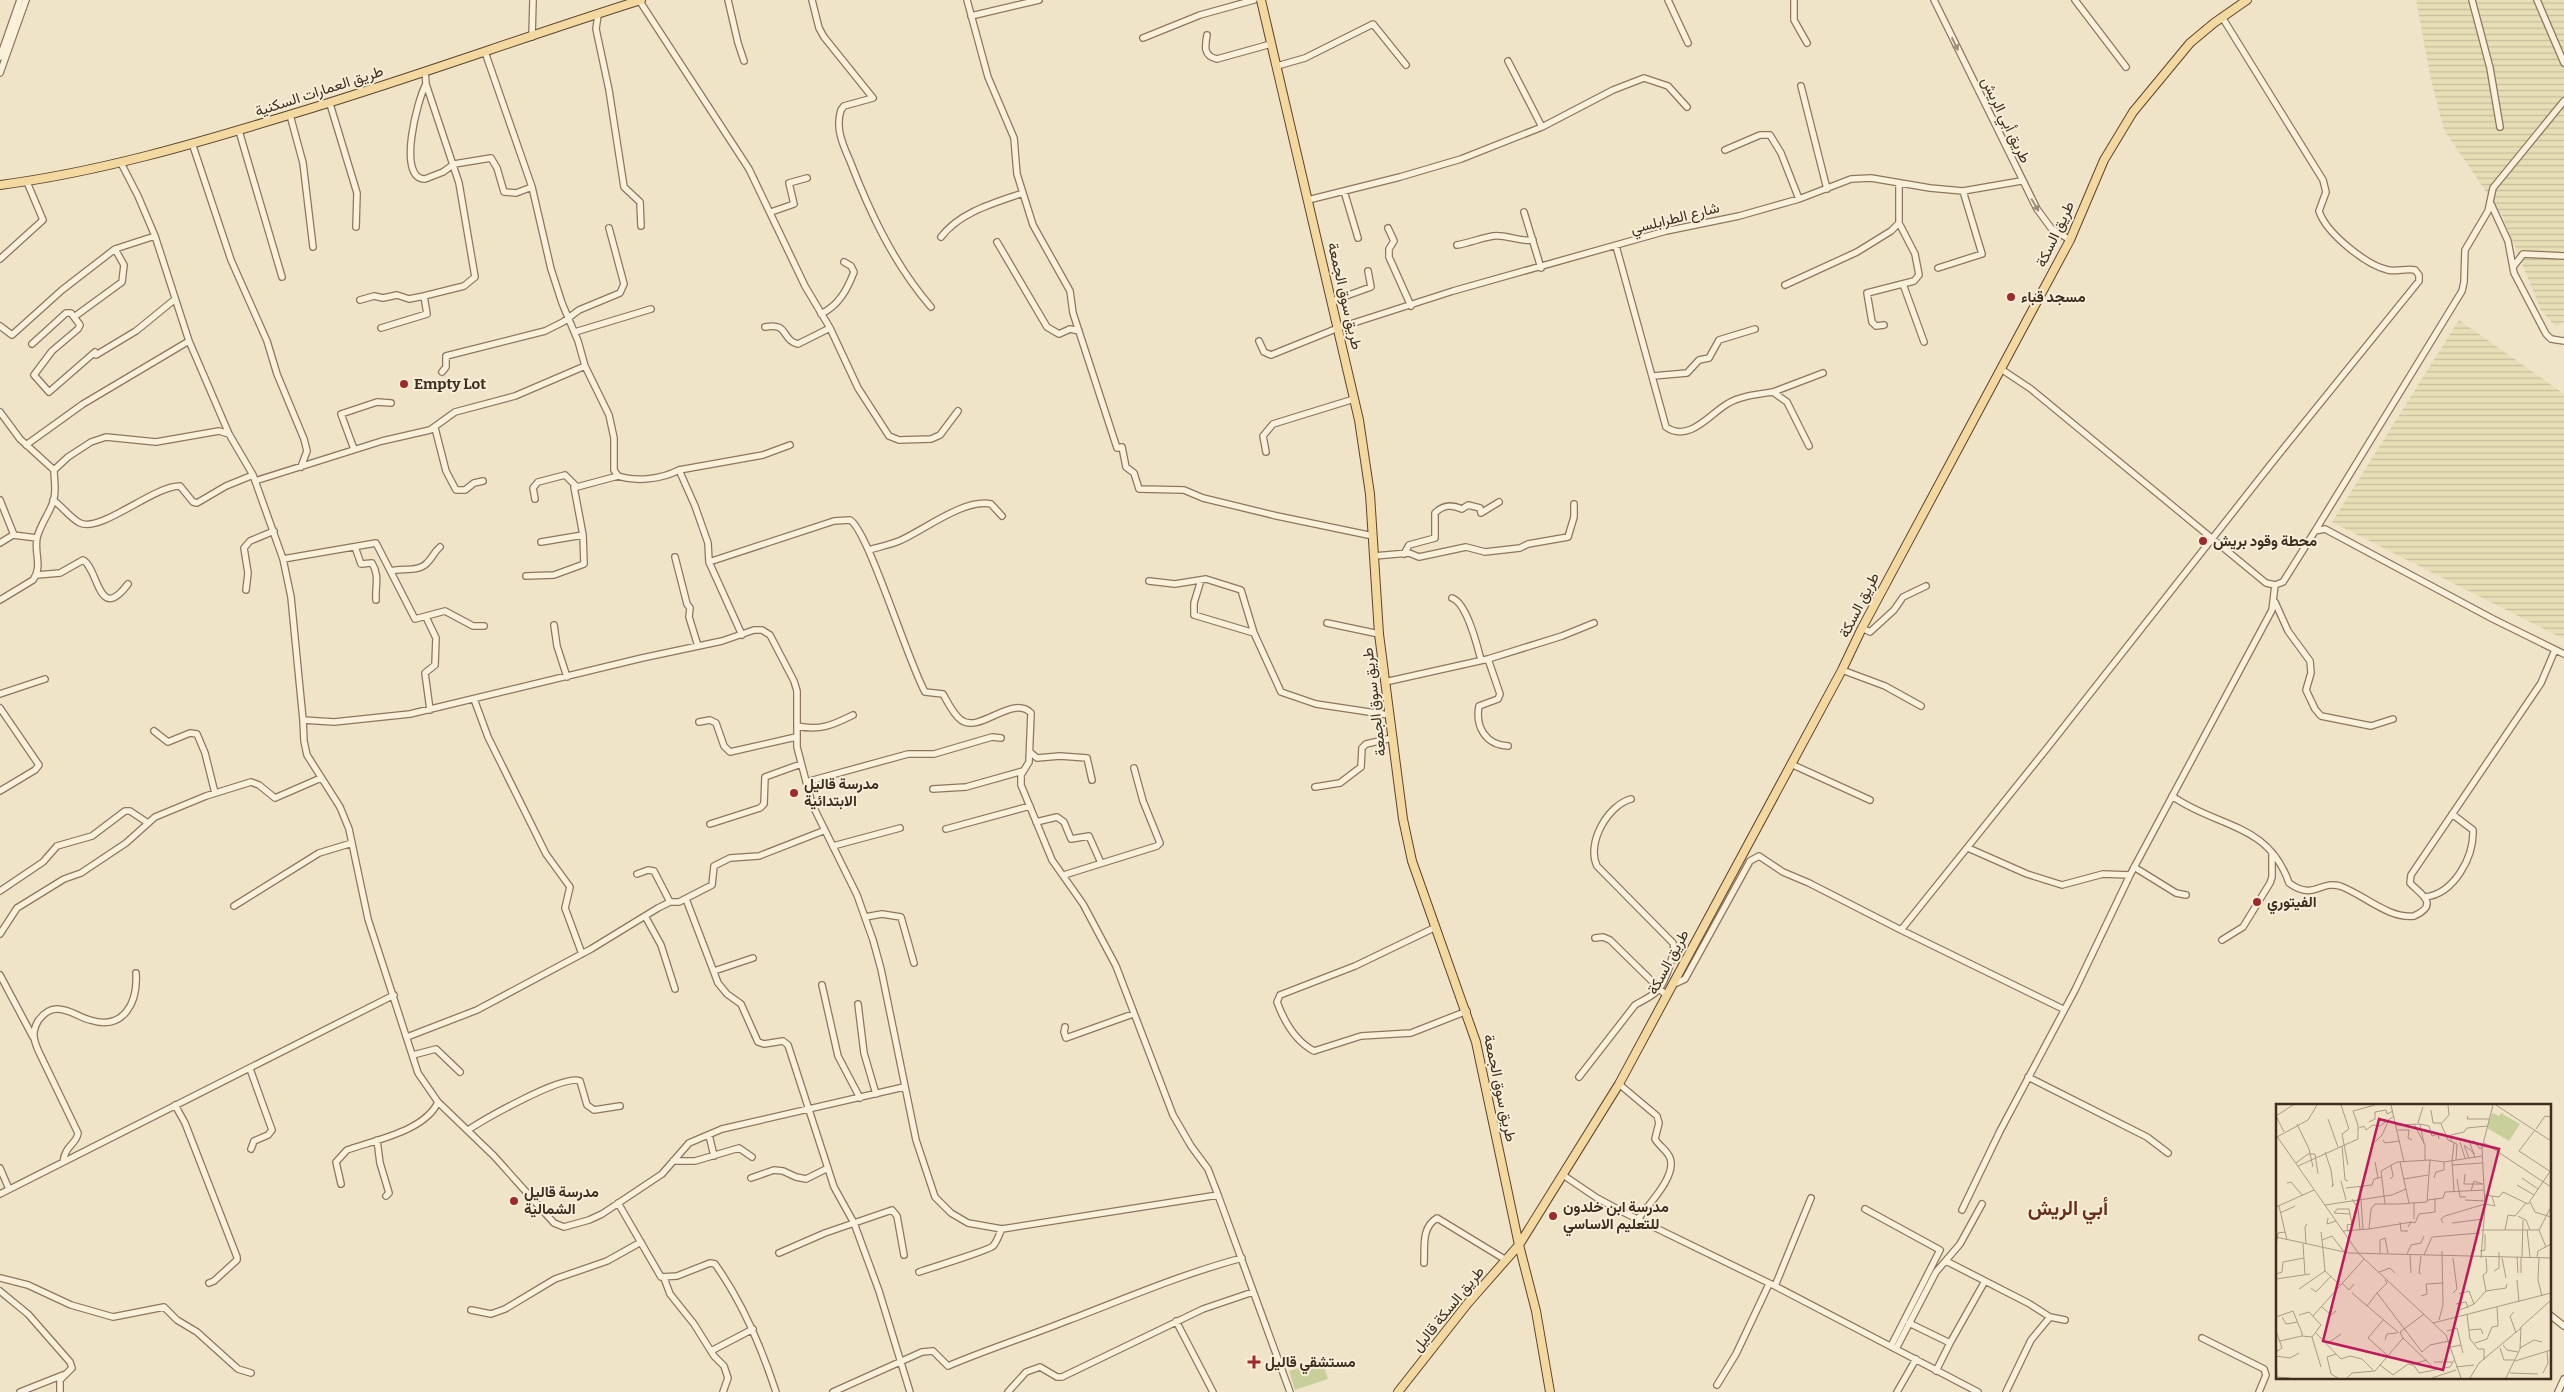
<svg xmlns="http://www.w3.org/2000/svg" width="2564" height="1392" font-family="Bitter,Vazirmatn,serif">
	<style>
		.farmland { fill: url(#farmland-rules) }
		.grass { fill: #c9cf9b }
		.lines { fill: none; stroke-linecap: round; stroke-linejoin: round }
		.minor-casing { stroke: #8d765c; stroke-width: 8 }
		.major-casing { stroke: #5b4430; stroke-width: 10 }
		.minor { stroke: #faf1dc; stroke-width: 5.5 }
		.major { stroke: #f3d9a0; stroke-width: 8 }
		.oneway { fill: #9c907e }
		.poi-dot { fill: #9e2a2b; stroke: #f7eed8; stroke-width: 2 }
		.labels { text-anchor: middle; stroke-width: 4; stroke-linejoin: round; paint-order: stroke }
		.street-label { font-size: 15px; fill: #3d2e20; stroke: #f7eed8 }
		.poi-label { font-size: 15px; font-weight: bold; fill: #3d2e20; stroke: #f7eed8; text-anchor: start }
		.district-label { font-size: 20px; font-weight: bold; fill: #6b2e1e; stroke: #f7eed8 }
		.inset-road { fill: none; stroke: #a89b85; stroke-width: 1 }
		.view { fill: #c2185b; fill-opacity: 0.15; stroke: #c2185b; stroke-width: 2.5 }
		.inset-edge { fill: none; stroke: #3d2e20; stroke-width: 2.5 }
	</style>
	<defs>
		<pattern id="farmland-rules" width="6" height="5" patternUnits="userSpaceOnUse" patternTransform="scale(1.25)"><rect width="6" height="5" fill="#e6deb5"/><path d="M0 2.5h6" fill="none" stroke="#c6bf9b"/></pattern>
	</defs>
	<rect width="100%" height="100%" fill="#f0e4c8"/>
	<path class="farmland" d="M2416,0h148v322l-8,5 -15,-17 -39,-95 -58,-85 -13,-50z
		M2459,320l105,74v245l-232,-117z"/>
	<path class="grass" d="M1322,1360l6,19 -33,11 -6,-19z"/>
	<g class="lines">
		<defs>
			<path id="minor" d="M639,0l110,169 56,117 25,42 28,60 31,48 10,4 32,-1 9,-4 18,-24
				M728,0l10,43 6,18
				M812,0l7,28 5,9 49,61 -29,8 -3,4c-6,18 2,35 9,51 20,52 44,103 81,146
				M967,0l21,77 26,61 3,36 16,51 37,66 3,22 44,135 5,-1 4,20 8,6 5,16 45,1 19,8 74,18 96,20
				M1668,0l20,43
				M1794,0v20l13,23
				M1934,0l103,209 14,19 19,12
				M2075,0l51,67
				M2472,0l18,68 10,59
				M2537,0l27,63
				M598,15l-2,14 13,61 15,97 16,15 1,24
				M971,16l68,-16
				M1207,35c-2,11 -4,21 10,24l54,-15
				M532,37l1,-37
				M1143,38l57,-23 54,-15
				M485,52l47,135 19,82 11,34 16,38 7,25 24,49 5,23v32l4,6c19,6 44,3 61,-6l16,36 13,37 1,19 33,73
				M0,57l20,-57
				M1508,61l34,66
				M1277,66l28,-8 68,-34 33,41
				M0,73l26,-73
				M426,84c-8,14 -30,95 -1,95l18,-7 11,-8 37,-6 6,10 7,24 12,1 16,-6
				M1801,86l26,103
				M330,104l27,89 -1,34
				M290,115l13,48 10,84
				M239,131l43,146
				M193,146l38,114 36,81 10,33 27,65 3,12 -6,16
				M1725,150l35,-15h10l11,18 18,46
				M121,163l17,33 17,40 34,105 40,93 24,41 30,84 8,38 12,123
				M1344,191l14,47
				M1308,200l92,-23 61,-18 81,-32 71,-37 31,-12 24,8 19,21
				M2491,204l17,37 6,32 32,61 5,5 13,2
				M771,212l23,-8 -5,-21 18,-5
				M1524,212l17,56
				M1388,228l6,13 -5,8v8l22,49
				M941,237c19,-25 53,-34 82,-44
				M997,242l50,85 12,7 11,-5 9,2
				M1457,245c12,-2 24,-7 36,-9 13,-2 25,6 40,4
				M1616,246l50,181c23,16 44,-13 61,-23 12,-8 32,-10 46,-12l14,10 22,44
				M115,249l9,16 -2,17 -48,35 6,8 -2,4 -26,22 -18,24 15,17 46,-40 1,3 40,-24 38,-31
				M0,259l43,-39 -16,-38
				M2513,267l10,-13 41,2
				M1938,268l44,-14 -19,-63
				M1903,284l21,58
				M1785,285l72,-33 34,-21 8,-8
				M360,300l14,-4 9,2 14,-3 12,4 15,-3 40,-10 11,-9 -16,-94 -33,-99 -1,-13
				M1332,301l39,-14 -3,-16
				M821,314c18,-9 26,-24 33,-42l-3,-6 -7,-4
				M1884,325l-8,1 -4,-4 -5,-29 47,-12 5,-6 -4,-21 -16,-31v-40
				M0,326l12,9 50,-45 53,-41 40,-13
				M765,327c24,-5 16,13 33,17l32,-16
				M381,328l46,-14 -3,-18
				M575,332l76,-23
				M1259,341l5,11 7,3 67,-27 115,-37 213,-60 73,-15 60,-17 52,-20 20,-1 59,10 33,3 58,-10
				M32,344l34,-31h5l3,4
				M2001,369l30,20 235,194 9,2 8,-3 32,-51 10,-2 168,90 71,35
				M442,372l4,-5v-11l99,-25 18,-9 16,-12 41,-17 4,-9 -15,-56
				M1653,376l34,-3 12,-13 10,-2 10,-18 36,-11
				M1773,392l50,-19
				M0,412l20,27 34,31
				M435,428l11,43 10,19h9l9,-7 9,-2
				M26,445l57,-41 106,-63
				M354,449l-13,-35 36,-12 14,1
				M1266,452l-3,-16 10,-12 81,-25
				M679,470l84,-15 27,-10
				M255,481l127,-40 48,-11 25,-18 60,-16 70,-30
				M535,499l-2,-11 5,-6 27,-7 12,12 41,-11
				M0,500l14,35
				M53,500c10,7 17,18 27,23 21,10 73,-37 100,-37l13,16 4,1 29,-17 27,-11
				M2315,531l147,-240 2,-9 1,-32 23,-39 5,-23 71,-87
				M541,542l42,-7
				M0,543l13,-8 24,3
				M355,547l6,17 11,-1c8,13 3,23 4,37
				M869,550c10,-3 20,-5 30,-9 24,-10 65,-43 92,-37l11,12
				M1404,554l5,-9 26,-7v-25c8,-8 16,-9 27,-4l6,-4 12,3 1,5 18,-11
				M1374,556l35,-3 10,4 47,-10 19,5 35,-4 8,-4 40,-7 6,-20v-13
				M675,557l12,47 3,4 -1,9 9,29
				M283,559l93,-16 39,76 30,-8 28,15h11
				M709,562l125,-41 16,-1c18,10 58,142 75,172l18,2c5,9 10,20 18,26 19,14 51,-26 70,-7l-2,49 -8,13v10l31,75 31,44 33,62 57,149 18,31 17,23 10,26
				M391,571c11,-3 28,1 36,-8 6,-6 7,-11 13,-16
				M37,575l23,-2 23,-13c16,9 15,64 45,24
				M526,576l28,-1 30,-11 -1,-29 -9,-48
				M1201,580l-7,23v12l60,18
				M1149,581l26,3 31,-5 35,11 13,43 27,59 35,12 73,11
				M246,590l2,-17 -4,-25 6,-7 24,-10
				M1452,598c15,5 25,47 29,62
				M0,600l33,-20c10,-14 1,-26 4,-42 3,-13 12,-24 16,-36 4,-11 1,-21 1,-32l14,-13 23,-15 15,-5 50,5 63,-11 10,3
				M2275,602l13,29 22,30 1,12 -5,17 9,19 6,7 50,10 22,-7
				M426,617l10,21 -1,27 -10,8 5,37
				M1327,623l52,11
				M554,625l3,21 10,31
				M1862,628l8,4 24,-22 9,-13 23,-11
				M1488,659l12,35 -2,5 -19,7c-4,21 7,39 29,40
				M1842,670l43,16 36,20
				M1385,682l103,-23 74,-23 32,-13
				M0,694l45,-15
				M474,699l14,38 58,117 24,33 -5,21 17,46
				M0,708l39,57 -4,5 -35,21
				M699,722l11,-2 6,3 8,23 6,6 66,-15
				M797,726c23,5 36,-1 56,-11
				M154,731l14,11 22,-9 7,1 8,19 10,40
				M1030,752l7,6 23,-2 27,2 5,22
				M1791,764l79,36
				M806,782l102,-28h26l58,-17 9,1
				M1315,787l25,-4 21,-16 1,-19 4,-4 26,-6
				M933,789l33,-2 57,-16
				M2172,796c45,32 96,26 117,87 25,18 31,-3 51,3 23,8 48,33 74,30 27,-12 5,-23 -4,-33l1,-8 130,-192 14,-33
				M1036,822l21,-5 7,5 7,17 18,-3 12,27
				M710,824l50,-16 4,-4 1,-27 36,-13
				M946,829l84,-23
				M833,846l67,-18
				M1968,848l59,26 35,11 41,-11 27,1
				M2134,867l42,26 10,2
				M637,874l11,-4 6,1 16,31
				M1064,875l93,-29 3,-3 -17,-42 -9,-33
				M0,891l43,-29 14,-16 35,-10 33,-25h5l18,12
				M2425,897c29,-3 49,-40 48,-67l-21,-16
				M686,899l32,84 9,11 14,10 17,38 6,2 19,-3 5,4 46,142 20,36 25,68 31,101
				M234,906l85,-53 33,-10
				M645,916l16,29 14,44
				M865,917l17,-3 19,3 13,46
				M1436,927l-81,39 -75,29 -3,7c7,19 18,39 37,49l47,-15 50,-3 56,-22
				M0,934l17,-26 47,-29 17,-6 45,-30 29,-26 51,-21 45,-14 8,3 16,13 46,-20
				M1595,938l8,-1 7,3 57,56
				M2222,940l21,-13 27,-44 2,-6v-24
				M714,971l39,-13
				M0,975l33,62
				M822,985l16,71 22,42
				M1672,985l13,-6 65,-118 9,-5 24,16 26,11 92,47
				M858,1004l6,49 12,41
				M2063,1009l-162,-79 147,-183 223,-283 148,-183v-6l-4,-5c-9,-2 -18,2 -27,0 -22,-5 -62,-37 -69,-59l7,-19 -3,-12 -101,-163
				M1065,1027l-1,5 2,6 67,-24
				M407,1037l70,-27 114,-61 67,-41 12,-6h9l33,-17 2,-19 16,-8 29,-2 64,-25
				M413,1055l23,-6 24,23
				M250,1069l22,61 -4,5 -14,6 -3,8
				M1579,1077l56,-72c8,-5 17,-8 24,-16 6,-7 17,-37 14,-46l-76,-77c-11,-23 11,-61 34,-67
				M2028,1077l119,60 21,16
				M1619,1084l38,32 2,7 -4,16c4,7 12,11 15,19 7,18 -22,47 -32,61
				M904,1087l-182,42 -33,14 -27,31 -60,40 -13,6 -25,7 -10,-4 -60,-67 -56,-54 -20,-29 -50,-154 -19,-90 -9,-22 -33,-52 -3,-14 -1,-21 31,2 76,-8 232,-56 80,-17 32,-11h8l8,5 24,46 3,10v56l15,57 45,91 16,45 8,29 35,171 19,57 16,16 17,10 34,6 216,-34 72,197
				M175,1105l10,18 52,134v3l-23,21 -5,2
				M468,1130c17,-11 95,-56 112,-49l7,24 7,5 26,-4
				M709,1135l5,21
				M377,1140l3,23 9,30 -3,3
				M673,1161h22l44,-13 13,9
				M63,1162c2,-17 14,-18 15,-29l-40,-83c-5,-12 -6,-18 0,-29 5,-7 11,-12 19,-12 12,0 22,8 33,11 34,11 48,-18 46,-47
				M0,1168l9,21
				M1563,1175l34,23 26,14 152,74 203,106
				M751,1178l23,-8 9,1 13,6 10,2 22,-11
				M341,1184l-5,-22 11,-12c28,-10 78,-19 91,-48
				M0,1194l394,-199
				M618,1203l43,74 16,-1 33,-13 5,1c28,39 46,82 61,128
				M1865,1209l75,41 -49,96
				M1962,1210l38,-79 75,-141 55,-115 142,-265 3,-25
				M779,1253l46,-20 67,-23 5,6 7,39
				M1946,1261l82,42 22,14
				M1424,1263c1,-17 -3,-35 13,-45l69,42
				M919,1272c11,-4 71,-22 74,-26 4,-4 6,-12 9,-17
				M0,1278l28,7 43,20 42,12 51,-10 13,13 20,12 41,37 13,4
				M664,1278l6,16 24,30 20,32 10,10 4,12 -5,14
				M1775,1286l36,-88
				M0,1291l28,23 42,48 2,6 -12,12v12
				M471,1310l20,4 14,-5 50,-30 52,-18 34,-19
				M2550,1315l14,11
				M1176,1321l37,71
				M1909,1323l41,20 -14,28
				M2202,1338l62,31 2,6 -7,17
				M1950,1343l35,-62
				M1896,1349l40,-77 24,-28 22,-40
				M711,1351l42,-22
				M1717,1385l19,-31 33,-70
				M20,1392l43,-17
				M833,1392l89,-40 11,-1 15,15c40,-17 81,-30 121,-46 58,-22 113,-46 173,-62
				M1008,1392l18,-20 14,-5 17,10h5l141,-68 50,-17
				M1897,1392l19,-33
				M2006,1392l25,-52 19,-23 15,3
				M2558,1392l6,-13"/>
			<path id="major" d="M1261,0l98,420 11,74 9,140 24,185 9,42 64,181 43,203 17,66 14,81
				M0,185c99,-13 194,-41 289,-70 118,-35 234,-78 352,-115
				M1398,1392l70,-89 51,-58 100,-161 223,-414 20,-42 208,-388 34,-80 29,-48 57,-69 24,-20 33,-23"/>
		</defs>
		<use href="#minor" class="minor-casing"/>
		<use href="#major" class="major-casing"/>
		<use href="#minor" class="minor"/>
		<use href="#major" class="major"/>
	</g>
	<defs><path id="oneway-solid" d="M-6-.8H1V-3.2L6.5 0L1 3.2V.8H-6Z" transform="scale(1.25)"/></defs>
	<g class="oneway">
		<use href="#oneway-solid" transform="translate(1955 44) rotate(64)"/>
		<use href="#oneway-solid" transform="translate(2035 205) rotate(60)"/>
	</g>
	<g class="poi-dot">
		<circle cx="2011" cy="297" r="5"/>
		<circle cx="404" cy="384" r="5"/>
		<circle cx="2203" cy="541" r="5"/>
		<circle cx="794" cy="793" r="5"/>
		<circle cx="2257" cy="902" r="5"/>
		<circle cx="514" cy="1201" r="5"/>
		<circle cx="1553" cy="1216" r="5"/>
		<path d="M1251.5 1354.5h5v5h5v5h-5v5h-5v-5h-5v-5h5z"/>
	</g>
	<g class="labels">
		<g class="street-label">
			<text transform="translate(319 91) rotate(-18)" y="5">طريق العمارات السكنية</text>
			<text transform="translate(2006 120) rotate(64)" y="5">طريق أبي الريش</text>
			<text transform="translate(1675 218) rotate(-14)" y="5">شارع الطرابلسي</text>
			<text transform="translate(2055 234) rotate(-65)" y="5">طريق السكة</text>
			<text transform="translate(1345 296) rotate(77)" y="5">طريق سوق الجمعة</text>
			<text transform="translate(1859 605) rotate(-63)" y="5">طريق السكة</text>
			<text transform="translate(1374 702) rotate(-97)" y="5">طريق سوق الجمعة</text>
			<text transform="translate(1668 962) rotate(-62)" y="5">طريق السكة</text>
			<text transform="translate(1500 1088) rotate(78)" y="5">طريق سوق الجمعة</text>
			<text transform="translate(1448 1309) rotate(-51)" y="5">طريق السكة قاليل</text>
		</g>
		<g class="poi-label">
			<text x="2021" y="302">مسجد قباء</text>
			<text x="414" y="389">Empty Lot</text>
			<text x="2213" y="546">محطة وقود بريش</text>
			<text x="804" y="789">مدرسة قاليل<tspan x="804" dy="17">الابتدائية</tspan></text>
			<text x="2267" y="907">الفيتوري</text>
			<text x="524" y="1197">مدرسة قاليل<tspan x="524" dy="17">الشمالية</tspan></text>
			<text x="1563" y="1212">مدرسة ابن خلدون<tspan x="1563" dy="17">للتعليم الاساسي</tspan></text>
			<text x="1265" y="1367">مستشقي قاليل</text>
		</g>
		<g class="district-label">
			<text x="2068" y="1215">أبي الريش</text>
		</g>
	</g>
	<g transform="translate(2276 1104)">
		<rect width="275" height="275" fill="#f0e4c8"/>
		<path d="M216,9l7,3 2,-3 19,11 -11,17 -22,-13z" fill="#c9cf9b"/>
		<path class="inset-road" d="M65,1l8,24 -7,5 6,31M115,1l13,57M172,1l1,10 -8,9 7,16 9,4 -1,16M220,1l55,36M155,6l2,13h8M0,12l17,-11M0,12l8,16M192,12l-1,3h22M52,15l10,28M32,16l9,-15M93,18l6,-3v-7l11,-2 1,4 6,-3M142,19l5,-16M21,20l12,25 4,18M138,20l11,21v15M144,20l9,2 3,10 6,-2 1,5M120,21l24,-1 4,20M83,24l5,-2 2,4 7,-5 7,1 14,-10M260,25l9,-13 6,1M122,26h11l-1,8 4,2M259,26l-16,21 32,21M0,31l83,119 87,81 15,43M1,33l31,-17M107,36l2,3 14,-2M175,37v-6l13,-3 3,-4 20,-2M99,38l7,-7 6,-13M184,38l5,16M207,38l68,45M66,42l3,34 3,1M49,48l6,18 2,15 -1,2 1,-3M193,54l-5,-13 11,9M199,54l-5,-15 4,-2 5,7h3M154,56l14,2 38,-6M176,57l2,31M176,57l2,-18M99,58l3,16M124,58l9,41M20,59l12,-9h7l3,20M176,61l30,-2M22,62l60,-27v-14l-5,-14 22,-6M189,70l-1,10h19M158,74l2,-6 8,-2v-8M246,74l16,11M114,75l3,-3 -2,-11M128,75l24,-4M181,75l3,18h6M65,77l5,19M11,79l4,-1 12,14M241,81l17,10M84,83l3,42M70,84l26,-3 2,-6 8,-2M195,87l3,-10 8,3M208,91l15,2 4,-5 25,12 23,-34M76,95l6,9 2,22M152,96l15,-2 2,-6 39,-2M189,96l19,1M254,98l5,10 16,5M49,101l67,-10 14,-6M3,102l8,34M0,103l38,-17M4,109l15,-7M58,109l3,-4h12l3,15 -5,1 1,6M58,109l16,1M242,112l8,4 4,10M52,114l-1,6 9,-3M138,115v-17M124,118l1,9h7M167,119l-2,-4 4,-3 40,-12 10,2 -3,-9M176,119l31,-4M132,123l3,-5 4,1 4,-9 16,-2v-14M93,125l43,-7M205,126h58M229,126l3,-15 7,1 11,-13M251,126l3,27M67,127l26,-2 2,-20 4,-5h24l28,-2 3,-42 -33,2 -16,9 4,33M45,128l2,17M0,133l73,16 202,5M46,136l10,-4 13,17M27,140l2,30M30,140l-1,-17 2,-3M0,142l2,-13 7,-1M270,143l-7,-17 12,-23M47,145l2,22 15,14M204,147l5,-1v-16M104,150v-14l5,-2 3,15M131,150l4,-9 10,-2 3,-7M134,151l1,18M148,151l8,-18 48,-4M145,152l-2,17 2,1M241,153l1,16M245,153v16M246,153l1,-37M261,153l1,-6 13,-7M263,153l-1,23 4,16M205,154l4,-51 -3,-59 11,-43M226,154l4,20M218,167l5,-3v-16M103,168l11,-4 5,5M0,170l6,-2 1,-10 21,-4M0,175l34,-5M241,176l2,22M66,179l7,7 5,-6M35,184l5,4 15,-16M23,185l26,-18M210,187l-3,-16 4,-3 -1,-14M76,189l47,40M101,189l10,-10 -2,-3M177,189l4,-4 -4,-31M183,190l10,-3 5,13M145,192l6,-2 -1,-10 17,-1M180,200l10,-2 2,6M91,202l10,-13 45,59 8,-7 19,-4M46,203l9,8 5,-4M221,203l1,16M184,206l14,-6 12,-13 20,-3 1,-4M238,208l-4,4 6,17M191,210l3,25 8,10h6v11M23,211l10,-3 12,13 -9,12 -10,-1M37,212l51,-57M0,213l17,-6 9,22v3l-22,5M6,213l4,7 12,-2M107,216l-15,18 20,18M163,216l4,-15 -1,-54M157,219l118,-30M193,226l12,-1 2,5M0,227l6,17 -6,4 1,25 13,1M171,227l10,-3 4,17M40,229l25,26 9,-3 12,3 11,11M36,233l9,30M127,234l33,32M109,236l2,-6 10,-1M52,239l13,-9M199,239l12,-4 5,-12 6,-1v-3M227,241l4,5 11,2M175,243l10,-2 2,8M224,244l4,12h11M244,244l14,-8 8,2M60,250l-9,3 4,17 7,4M0,252l14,2 9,-5M239,257l36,-11M158,258h18M104,261l13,10 15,-11 5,1M180,263l18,-2M143,269l31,-6 4,-7M143,269l-6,-9 14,-4M234,269l28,1M267,269l5,-10 -1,-12M71,274l5,-5 23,-2 28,-33 -3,-6 24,-18M156,274l24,-8M194,274l9,-15 42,-35M230,274l14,-29 1,-22 30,-27"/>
		<path class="view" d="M103,15l120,30 -56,221 -120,-29z"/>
		<rect width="275" height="275" class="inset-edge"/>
	</g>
</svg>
